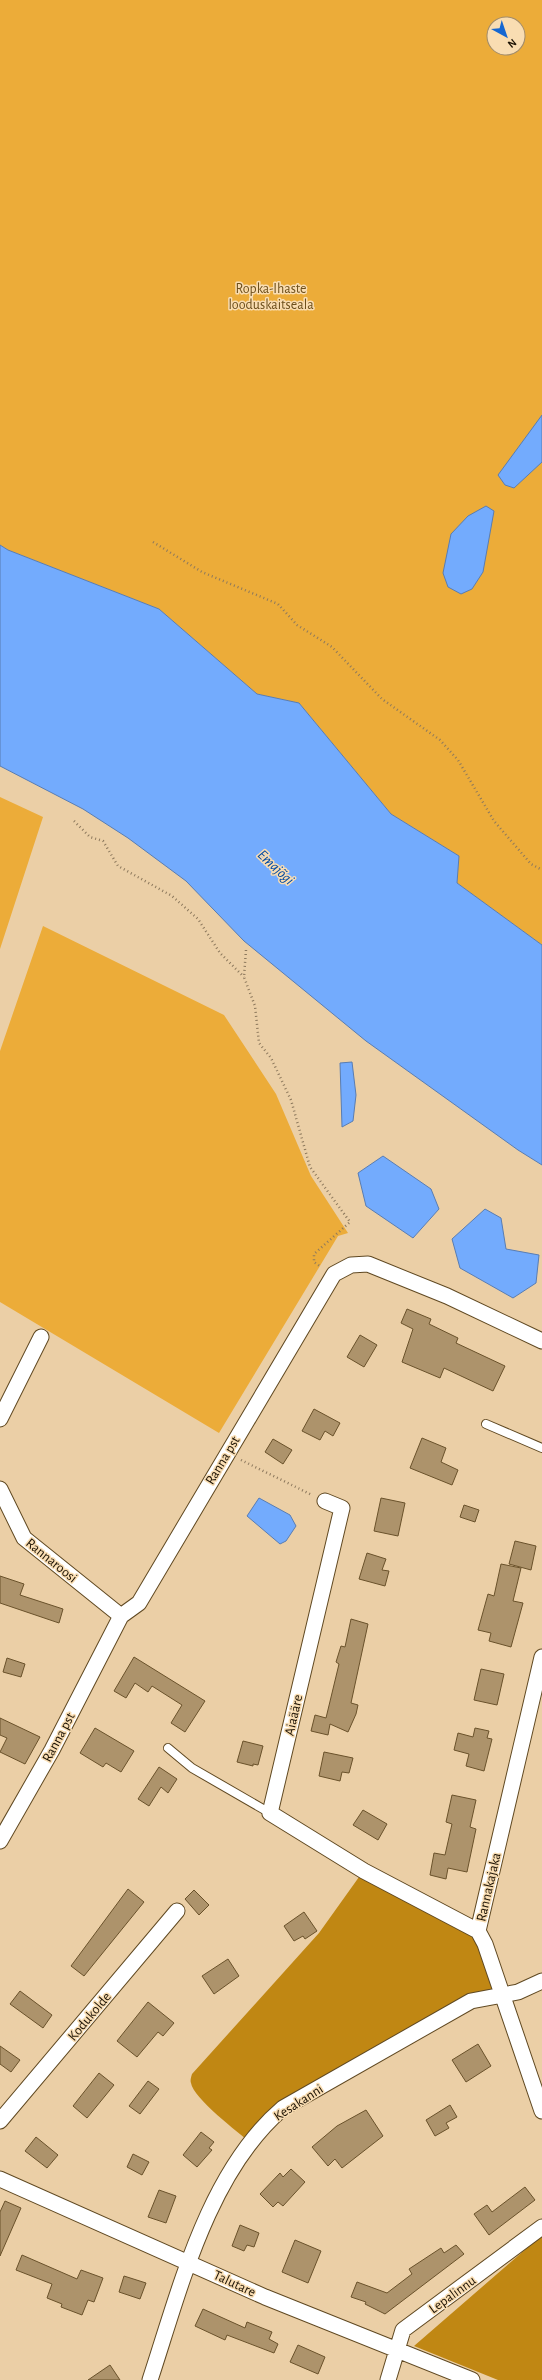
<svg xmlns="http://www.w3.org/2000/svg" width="542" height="2380" font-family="'Alegreya Sans',sans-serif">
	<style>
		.green { fill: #ecac39; fill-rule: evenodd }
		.forest { fill: #c08713 }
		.water { fill: #73abfd; stroke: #597db2 }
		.building { fill: #ad936b; stroke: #6a522b }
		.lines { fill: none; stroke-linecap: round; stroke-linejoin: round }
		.lane-casing { stroke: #604922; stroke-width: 10 }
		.street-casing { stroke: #604922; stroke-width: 17 }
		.path { stroke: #8d795d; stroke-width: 2.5; stroke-dasharray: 1 3; stroke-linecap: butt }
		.lane { stroke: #fff; stroke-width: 8 }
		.street { stroke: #fff; stroke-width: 15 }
		.labels { text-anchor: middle; stroke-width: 3; stroke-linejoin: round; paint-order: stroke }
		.park-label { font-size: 14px; fill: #6d4f1b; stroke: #f9ddb2 }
		.street-label { font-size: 14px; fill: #1c1204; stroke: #f9ddb2 }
		.water-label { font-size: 15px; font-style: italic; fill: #0049a2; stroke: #f9ddb2 }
	</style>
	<rect width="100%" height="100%" fill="#ebcfa6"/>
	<path class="green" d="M0,0h542v945l-85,-62 2,-27 -68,-42 -92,-111 -42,-9 -98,-85 -151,-59 -8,-5zM494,24h24v24h-24z
		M0,797l43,20 -43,132z
		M43,926l181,89 52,79 35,82 37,57 -10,3 -119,197 -219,-131v-251z"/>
	<path class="forest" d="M364,1870l116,63 20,54 -156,78 -93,78c-12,-10 -58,-45 -60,-60 -1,-2 0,-6 1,-9l127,-141z
		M542,2235v145h-44l-84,-34z"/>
	<path class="water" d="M542,415v47l-28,26 -9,-3 -7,-10z
		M486,506l8,5 -11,61 -11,17 -11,5 -13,-7 -5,-14 8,-39 17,-18z
		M0,545l8,5 151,59 98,85 42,9 92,111 68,42 -2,27 85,62v220l-24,-15 -152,-109 -122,-100 -58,-60 -58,-43 -45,-29 -83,-43z
		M352,1062l4,33 -3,26 -11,6 -2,-64z
		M383,1156l48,33 8,20 -26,29 -47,-32 -8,-33z
		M485,1209l16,9 5,31 33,6 -3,28 -23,15 -53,-30 -8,-29z
		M259,1498l31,17 6,11 -10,15 -6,3 -33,-28z"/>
	<path class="building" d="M407,1309l24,10 -2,5 29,14 -2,5 49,23 -12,25 -49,-23 -4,10 -38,-16 11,-33 -12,-6z
		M360,1335l17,10 -13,22 -17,-10z
		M314,1409l26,14 -7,13 -8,-5 -5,9 -18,-9z
		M422,1438l24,10 -5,14 17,8 -6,15 -42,-17z
		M273,1439l19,11 -9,14 -18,-12z
		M381,1498l24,5 -7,33 -24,-5z
		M464,1505l15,5 -4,12 -15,-5z
		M515,1541l21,5 -5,24 -22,-6z
		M367,1553l19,6 -4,11 7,1 -4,15 -26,-7z
		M501,1564l20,4 -8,33 10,2 -12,44 -22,-6 2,-8 -13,-3 10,-36 6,2z
		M0,1576l24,8 -4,11 43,14 -4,14 -59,-20z
		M351,1619l17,5 -17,79 7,2 -2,9 -8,18 -18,-8 -2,11 -17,-4 4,-16 11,3 13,-54 -3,-2 5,-16 4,1z
		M134,1657l71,44 -20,31 -14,-9 11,-18 -30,-19 -4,6 -13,-9 -9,15 -12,-7z
		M7,1658l18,6 -4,13 -18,-5z
		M481,1669l23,5 -7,31 -23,-5z
		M0,1718l40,19 -15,27 -25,-12 7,-14 -7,-3z
		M95,1728l39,23 -13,21 -15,-9 -3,4 -23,-14z
		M475,1728l14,3 -2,7 5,1 -8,32 -18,-5 3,-12 -15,-4 4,-17 15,4z
		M243,1741l20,5 -5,19 -5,-1v2l-16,-4z
		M324,1752l29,6 -4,15 -7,-1 -2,9 -21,-5z
		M159,1767l18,12 -9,14 -7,-6 -12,19 -11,-7z
		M452,1795l24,5 -6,27 6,2 -9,43 -19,-4 -2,11 -16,-4 4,-22 11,2 7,-31 -6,-2z
		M363,1810l24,14 -9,16 -25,-15z
		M128,1889l16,13 -60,74 -13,-10z
		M194,1890l15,15 -10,10 -14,-16z
		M304,1912l13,19 -12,8 -2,-3 -9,5 -10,-15z
		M228,1959l11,17 -25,18 -12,-18z
		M20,1991l32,24 -9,13 -33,-24z
		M148,2002l26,21 -11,13 -5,-4 -21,25 -20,-16z
		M478,2044l13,22 -25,16 -14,-22z
		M0,2046l20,14 -9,12 -11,-8z
		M99,2073l15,12 -27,33 -14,-12z
		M148,2081l11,8 -19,25 -11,-8z
		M450,2105l7,12 -11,6 3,5 -14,8 -9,-16z
		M366,2110l17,26 -41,32 -7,-9 -7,7 -16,-19 25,-21z
		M201,2132l13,10 -5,6 3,2 -15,17 -14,-12z
		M36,2137l22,18 -11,13 -22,-17z
		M133,2154l16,8 -7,13 -15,-8z
		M291,2169l14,13 -22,24 -5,-4 -5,5 -13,-13 20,-21 3,4z
		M525,2187l10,13 -46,35 -15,-21 13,-9 5,7z
		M159,2190l17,6 -10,27 -18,-6z
		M5,2201l16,7 -21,48v-44z
		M240,2225l19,8 -5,14 -7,-2 -3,6 -12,-5z
		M295,2240l26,11 -13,32 -26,-11z
		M456,2245l8,9 -79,60 -20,-10 1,-2 -15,-5 6,-15 30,11 25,-19 -3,-5 32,-21 3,5z
		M22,2255l55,24 4,-9 22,8 -9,24 -6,-2 -6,15 -21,-8 1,-3 -15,-6 5,-14 -36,-14z
		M124,2276l22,7 -6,16 -21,-7z
		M203,2309l42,19 2,-6 25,10 -3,7 9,5 -4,9 -47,-18 -2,5 -30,-14z
		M298,2345l27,12 -7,17 -28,-12z
		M110,2365l10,15h-32z"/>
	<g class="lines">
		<defs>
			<path id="lane" d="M486,1424l56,24
				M168,1748l24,20 78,45"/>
			<path id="street" d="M0,1419l41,-82
				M0,1489l24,49 97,78
				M325,1501l17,7 -72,305 94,58 114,60
				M542,1657l-64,274 7,13 57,167
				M0,1841l52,-91 69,-134 18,-13 195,-329 17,-9 17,-1 79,32 95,45
				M0,2121l177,-210
				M0,2179l265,118 207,83
				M150,2380c30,-91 58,-208 133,-272l188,-107 47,-9 24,-11
				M388,2380l15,-50 139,-103"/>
		</defs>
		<use href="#lane" class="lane-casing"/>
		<use href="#street" class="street-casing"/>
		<path class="path" d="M153,542l49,30 76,32 19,21 35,22 50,52 58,41 18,20 36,61 37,43 11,6
			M74,821l16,16 13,4 15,25 54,30 26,23 22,34 24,24
			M246,950l-2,27 11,29 4,37 12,15 20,42 19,67 40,55 -36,32v8l7,5
			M241,1460l71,35"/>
		<use href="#lane" class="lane"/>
		<use href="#street" class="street"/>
	</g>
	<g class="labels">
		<g class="park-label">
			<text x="271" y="293">Ropka-Ihaste<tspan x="271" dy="16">looduskaitseala</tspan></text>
		</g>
		<g class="street-label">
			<text transform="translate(222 1460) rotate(-59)" y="5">Ranna pst</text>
			<text transform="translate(52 1560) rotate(39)" y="5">Rannaroosi</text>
			<text transform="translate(293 1715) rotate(-77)" y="5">Aiaääre</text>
			<text transform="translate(58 1737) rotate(-62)" y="5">Ranna pst</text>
			<text transform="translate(488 1887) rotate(-77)" y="5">Rannakajaka</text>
			<text transform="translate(89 2016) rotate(-50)" y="5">Kodukolde</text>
			<text transform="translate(298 2102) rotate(-33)" y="5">Kesakanni</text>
			<text transform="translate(235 2283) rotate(25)" y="5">Talutare</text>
			<text transform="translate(452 2294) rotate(-36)" y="5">Lepalinnu</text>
		</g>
		<g class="water-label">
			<text transform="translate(276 867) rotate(43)" y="5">Emajõgi</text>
		</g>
	</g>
	<g transform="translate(506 36) rotate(140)"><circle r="19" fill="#f9ddb2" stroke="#a18c6c"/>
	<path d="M0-3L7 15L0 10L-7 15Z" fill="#1567d1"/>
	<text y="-6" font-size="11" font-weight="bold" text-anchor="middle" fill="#1c1204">N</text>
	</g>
</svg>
